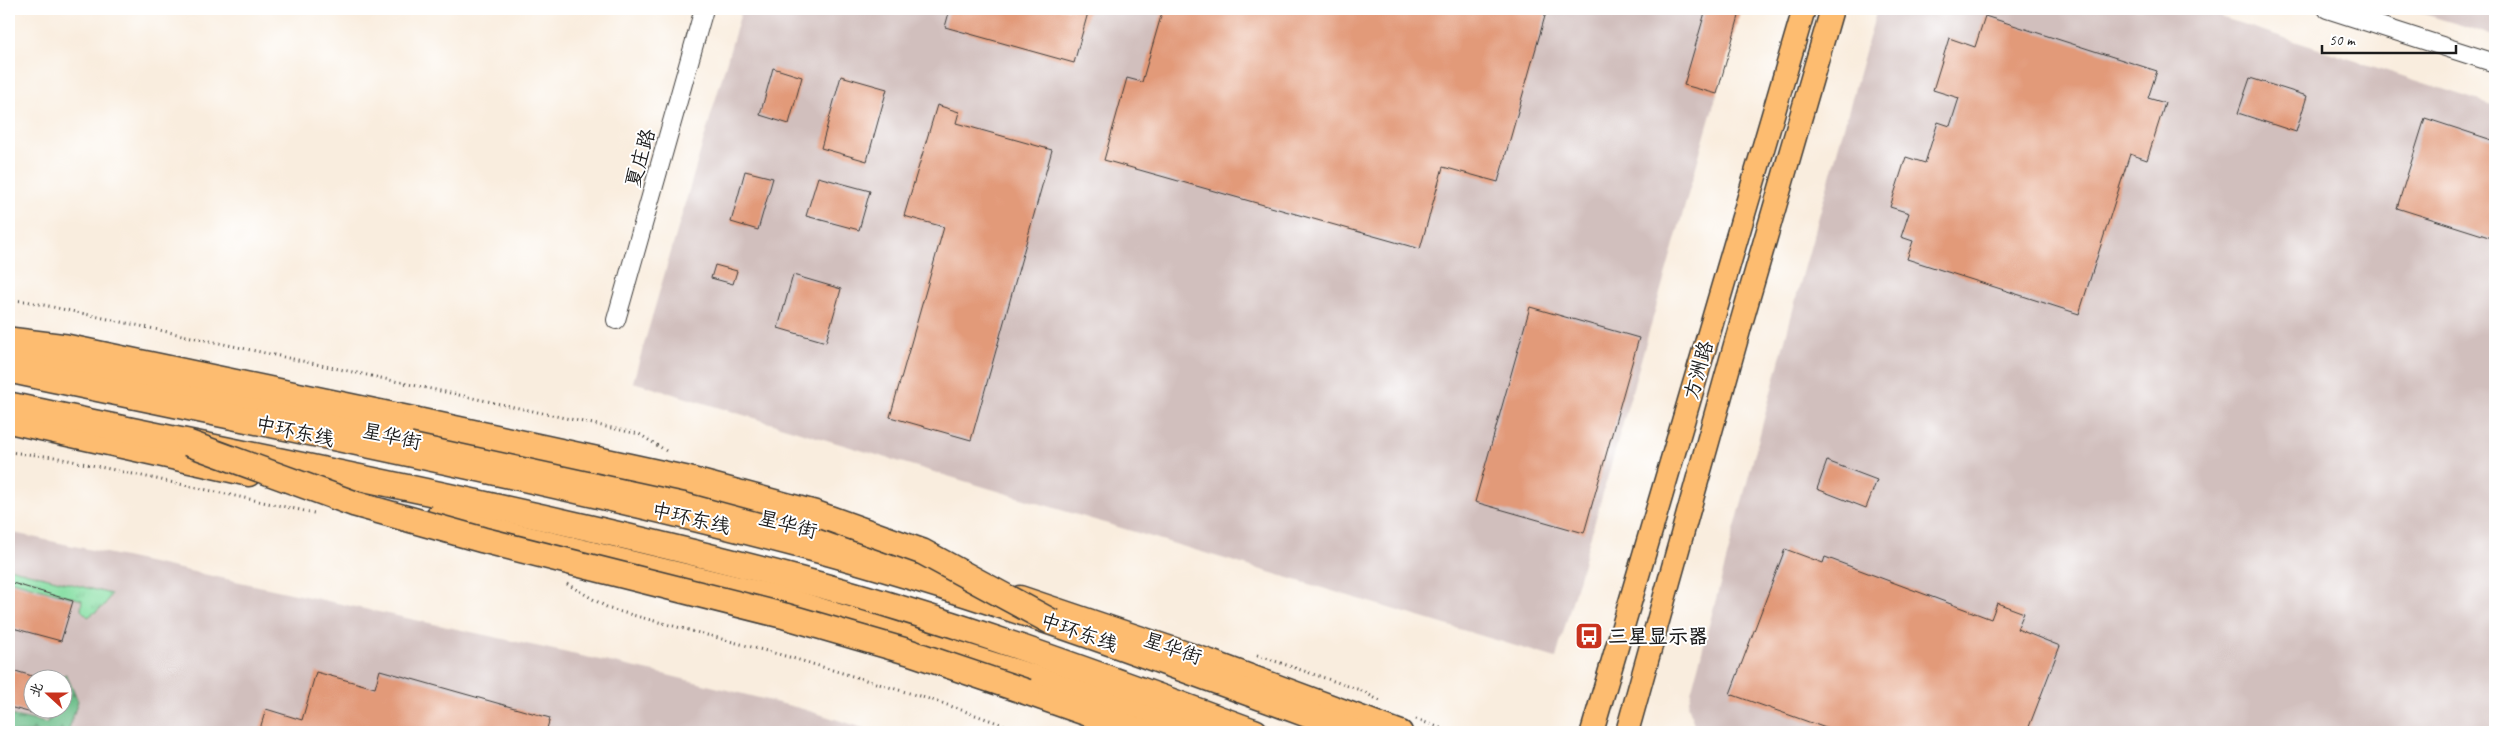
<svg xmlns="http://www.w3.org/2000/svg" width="2504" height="741" font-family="Caveat,'LXGW WenKai TC',sans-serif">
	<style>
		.industrial { fill: #d1bfbd; fill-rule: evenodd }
		.grass { fill: url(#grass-tufts); stroke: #527e60 }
		.forest { fill: url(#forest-firs); stroke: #446d53 }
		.building { fill: #e29a79 }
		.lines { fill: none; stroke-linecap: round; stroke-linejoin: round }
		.minor-casing { stroke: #3d3b39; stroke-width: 20 }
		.major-casing { stroke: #3d3b39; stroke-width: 25 }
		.highway-casing { stroke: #3d3b39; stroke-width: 28 }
		.path { stroke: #3d3b39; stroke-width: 3; stroke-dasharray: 1 4; stroke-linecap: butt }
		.minor { stroke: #fff; stroke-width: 18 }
		.major { stroke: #fdbc6f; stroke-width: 22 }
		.highway { stroke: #fdbc6f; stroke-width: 25 }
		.highway-bridge-casing { stroke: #3d3b39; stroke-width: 28; stroke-linecap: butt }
		.highway-bridge { stroke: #fdbc6f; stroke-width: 25 }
		.labels { text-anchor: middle; stroke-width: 4; stroke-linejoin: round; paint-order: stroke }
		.street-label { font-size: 20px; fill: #1c1c1c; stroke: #fff }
		.poi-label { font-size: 20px; font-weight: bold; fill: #1c1c1c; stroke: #fff; text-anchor: start }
	</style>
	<defs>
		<pattern id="grass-tufts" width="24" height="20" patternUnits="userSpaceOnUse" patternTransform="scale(1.25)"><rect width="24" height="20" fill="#87dfa4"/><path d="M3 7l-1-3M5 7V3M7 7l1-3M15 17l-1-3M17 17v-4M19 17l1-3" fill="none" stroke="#74bf8d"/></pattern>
		<pattern id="forest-firs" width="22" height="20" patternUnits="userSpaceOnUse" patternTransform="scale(1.25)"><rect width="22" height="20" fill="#6dbe8a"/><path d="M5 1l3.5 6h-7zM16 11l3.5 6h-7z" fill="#599a70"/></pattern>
	</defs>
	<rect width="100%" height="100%" fill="#fff"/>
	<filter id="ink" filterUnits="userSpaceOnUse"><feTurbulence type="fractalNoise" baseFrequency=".02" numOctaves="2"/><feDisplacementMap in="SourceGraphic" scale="10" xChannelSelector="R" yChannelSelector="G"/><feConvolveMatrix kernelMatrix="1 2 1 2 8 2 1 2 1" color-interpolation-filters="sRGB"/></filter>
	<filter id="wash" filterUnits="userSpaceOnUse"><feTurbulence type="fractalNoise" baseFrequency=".0096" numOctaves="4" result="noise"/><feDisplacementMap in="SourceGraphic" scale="20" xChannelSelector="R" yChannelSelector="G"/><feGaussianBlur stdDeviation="1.12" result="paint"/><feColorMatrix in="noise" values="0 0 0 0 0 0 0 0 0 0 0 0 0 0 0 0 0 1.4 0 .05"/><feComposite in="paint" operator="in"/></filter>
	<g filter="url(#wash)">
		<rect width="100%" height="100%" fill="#f9edde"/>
		<path class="industrial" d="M742,9h999l-185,649 -923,-276z
			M1877,9h319l299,97v626h-799l-8,-28 110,-413z
			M2407,9h88v28l-24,-9z
			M9,532l646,140 148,37 73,23h-867zM32,678h30v30h-30z"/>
		<path class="grass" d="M9,568l102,26 -7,12 -16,11 -7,-7 1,-10 -73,-20z"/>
		<path class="forest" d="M66,674l12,27 -10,31h-59v-17l38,8 4,-14 11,-1v-30h-4z"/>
		<g id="blocks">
			<path class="building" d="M950,9h139l-15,54 -129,-36z
				M1163,9h384l-49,173 -55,-15 -23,82 -316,-89 23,-82 15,4z
				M1706,9h35l-24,85 -33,-9z
				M1985,16l172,55 -9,27 17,5 -18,57 -17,-6 -51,160 -172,-55 6,-18 -12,-4 8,-24 -19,-6 16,-50 19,6 13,-41 12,4 9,-28 -26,-8 16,-52 26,9z
				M773,68l29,9 -13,47 -29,-9z
				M841,76l46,13 -20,72 -46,-13z
				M2250,78l57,18 -11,36 -58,-19z
				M937,105l22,7 -3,11 96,27 -81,290 -81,-23 54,-190 -40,-11z
				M2425,118l70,23v98l-98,-31z
				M745,171l28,7 -15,52 -27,-8z
				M818,177l52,14 -11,39 -53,-14z
				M715,265l22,6 -4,13 -22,-6z
				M793,275l48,14 -15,53 -48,-14z
				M1530,307l109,31 -55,195 -109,-31z
				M1827,461l50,19 -11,28 -49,-19z
				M1785,549l38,14 2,-6 166,62 6,-16 27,10 -7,16 43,17 -33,86h-190l-107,-38z
				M9,582l64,19 -12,40 -52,-14z
				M9,669l23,7v37l-23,-6z
				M380,670l170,48 -4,14h-287l7,-23 36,11 14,-48 59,16z"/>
		</g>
	</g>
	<g filter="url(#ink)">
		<use href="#blocks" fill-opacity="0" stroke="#3d3b39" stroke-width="1"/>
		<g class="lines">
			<defs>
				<path id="minor" d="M2327,9l168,54
					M616,320l88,-311"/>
				<path id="major" d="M9,351l803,178 135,44
					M9,422l240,53
					M437,516l353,84 243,76 162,56
					M1020,597l190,64 191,71
					M1592,732l212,-723
					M1627,732l113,-405 92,-318"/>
				<path id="highway" d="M9,340l57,7 349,73
					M9,370c265,56 532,107 794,176 188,50 370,119 552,186
					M9,405c262,55 526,105 785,173 157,41 309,98 461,154
					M1027,692l114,40"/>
			</defs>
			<use href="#minor" class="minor-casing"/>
			<use href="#major" class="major-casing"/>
			<use href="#highway" class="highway-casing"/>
			<path class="path" d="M9,300l16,1 614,133 29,18
				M9,452l45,5 260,56
				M567,584l43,25 179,48 150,45 84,30
				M1257,655l103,35 22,12
				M1416,719l35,13"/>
			<use href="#minor" class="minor"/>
			<use href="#major" class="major"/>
			<use href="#highway" class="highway"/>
			<defs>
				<path id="highway-bridge" d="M415,420l272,59 127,34 109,39 129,70
					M188,443l167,61 128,36 302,76 124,36 118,40"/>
			</defs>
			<use href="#highway-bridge" class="highway-bridge-casing"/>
			<use href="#highway-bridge" class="highway-bridge"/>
		</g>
	</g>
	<defs>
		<symbol id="bus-square" viewBox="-11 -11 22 22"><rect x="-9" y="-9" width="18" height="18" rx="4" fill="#c8321e" stroke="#fff"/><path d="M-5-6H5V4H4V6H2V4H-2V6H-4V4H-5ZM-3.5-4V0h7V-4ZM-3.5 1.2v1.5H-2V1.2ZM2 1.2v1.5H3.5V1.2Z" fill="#fff"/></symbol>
	</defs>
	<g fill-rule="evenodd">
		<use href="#bus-square" x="1573" y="620" width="32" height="32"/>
	</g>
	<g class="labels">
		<g class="street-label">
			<text transform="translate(640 158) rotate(-74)" y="7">夏庄路</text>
			<text transform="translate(1698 370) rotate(-74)" y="7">方洲路</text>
			<text transform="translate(295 431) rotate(12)" y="7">中环东线</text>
			<text transform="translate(392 436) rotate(12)" y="7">星华街</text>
			<text transform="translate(691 518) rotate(13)" y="7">中环东线</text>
			<text transform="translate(788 524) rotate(14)" y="7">星华街</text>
			<text transform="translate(1079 632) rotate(19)" y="7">中环东线</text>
			<text transform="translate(1173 648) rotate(19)" y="7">星华街</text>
		</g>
		<g class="poi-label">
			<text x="1608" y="643">三星显示器</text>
		</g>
	</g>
	<rect width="2504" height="741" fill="none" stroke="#fff" stroke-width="30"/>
	<g transform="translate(48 694) rotate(291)"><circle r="24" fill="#ffffff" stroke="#a4a4a4"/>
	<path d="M0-4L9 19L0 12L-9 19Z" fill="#c8321e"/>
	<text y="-8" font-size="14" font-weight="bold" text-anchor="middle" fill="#1c1c1c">北</text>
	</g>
	<path d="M2322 45v8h134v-8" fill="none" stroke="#1c1c1c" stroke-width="2.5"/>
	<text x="2329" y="45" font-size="15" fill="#1c1c1c" stroke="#ffffff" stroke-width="4" paint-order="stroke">50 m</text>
</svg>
